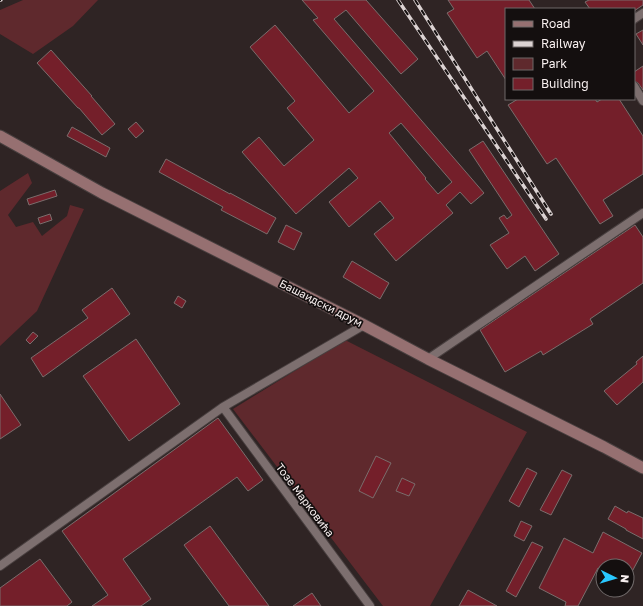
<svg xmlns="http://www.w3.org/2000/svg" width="643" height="606" font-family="'Golos Text',sans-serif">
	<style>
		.green { fill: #5f292d }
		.building { fill: #741f2a; stroke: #7a6d6c; fill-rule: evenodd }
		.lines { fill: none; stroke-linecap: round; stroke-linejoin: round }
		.street-casing { stroke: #483f3f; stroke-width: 10 }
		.secondary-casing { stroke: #483f3f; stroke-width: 13 }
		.street { stroke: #7d6f6f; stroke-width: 8 }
		.secondary { stroke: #967071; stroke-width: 11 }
		.rail-casing { stroke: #dbd2d2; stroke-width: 3.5 }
		.rail { stroke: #140f0f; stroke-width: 2; stroke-dasharray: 6; stroke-linecap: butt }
		.labels { text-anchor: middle; stroke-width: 3.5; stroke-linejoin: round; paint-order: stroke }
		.street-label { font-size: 11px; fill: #f7efef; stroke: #140f0f }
	</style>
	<rect width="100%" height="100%" fill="#2f2424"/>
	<path class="green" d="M23,0h75l-25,26 -40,28 -33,-20v-24z
		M28,173l4,10 -24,32 8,12 17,-5 9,14 25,-20 3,-11 14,4 -47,102 -37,35v-155z
		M345,340l182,92 -97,174h-47l-150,-197z"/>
	<path class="building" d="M302,0h64l52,59 -17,15 -55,-64 -12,9 150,174 -13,11 -11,-12 -14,13 7,8 -57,48 -22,-27 20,-16 -14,-17 -31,26 -20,-25 29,-24 -9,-10 -53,46 -54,-62 17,-15 25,29 30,-26 -27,-32 8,-7 -45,-54 25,-22 74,88 25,-22 -61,-71 5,-2zM401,123l51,59 -14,12 -13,-15 1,-1 -37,-45z
		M448,0h81l6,9h-29v71l-19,-29 -10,7 -30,-45 7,-4z
		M589,0h54v5l-9,6v-2h-44l-5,-7z
		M643,30v15l-7,-11z
		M51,50l41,46h-1l24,28 -13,11 -23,-27h-1l-41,-45z
		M643,66v24l-5,-7 -4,-2v-9z
		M518,99h77l2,3 5,-3h17l24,37v38l-40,26 10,16 -13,8 -44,-66 -9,6 -39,-59z
		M136,122l8,9 -8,7 -8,-9z
		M72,127l38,21 -4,9 -39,-21z
		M483,141l76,113 -24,17 -10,-15 -18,13 -17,-24 19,-12 -10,-15 5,-3 3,4 5,-4 -43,-65z
		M166,159l64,35v-1l46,25 -9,16 -46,-24 2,-3 -64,-35z
		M55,190l2,6 -28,9 -2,-6z
		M50,214l2,6 -12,4 -2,-6z
		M286,225l16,8 -8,17 -16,-8z
		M635,225l8,12v46l-53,36 3,5 -50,31 -2,-4 -36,21 -25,-42z
		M352,261l37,22 -9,16 -37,-22z
		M112,288l18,26 -87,63 -12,-19 57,-40 -6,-8z
		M178,296l8,5 -4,7 -8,-5z
		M33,332l5,4 -8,8 -4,-4z
		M136,339l44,65 -51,37 -46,-65z
		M643,356v26l-26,23 -13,-14 33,-27 -1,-2z
		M0,394l21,31 -21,14z
		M218,418l45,62 -15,11 -11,-14 -114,82 28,40 -10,7h-49l16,-11 -46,-64z
		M376,456l15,7 -18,35 -14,-7z
		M527,468l10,5 -18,34 -10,-6z
		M562,470l10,5 -21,40 -11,-5z
		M402,478l13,6 -6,12 -13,-5z
		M615,506l12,7 1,-2 15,7v21l-17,-9v-1l-18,-10z
		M521,521l11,5 -8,15 -10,-5z
		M210,526l59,80h-40l-45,-61z
		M603,532l39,21 -15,28v-15h-24v5l-5,-3 -20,38h-13l1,-4 -27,-14 25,-50 29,15z
		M532,542l11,5 -27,50 -10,-6z
		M40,559l32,43 -5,4h-67v-18z
		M468,590l29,16h-38z
		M312,593l9,13h-28z"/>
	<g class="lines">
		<defs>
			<path id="street" d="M634,19l9,-6
				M634,86l9,15
				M428,359l215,-146
				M223,407l147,199
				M0,566l223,-159 141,-82"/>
			<path id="secondary" d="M0,136l102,57 262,132 64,34 176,88 39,21"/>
		</defs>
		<use href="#street" class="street-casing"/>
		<use href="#secondary" class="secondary-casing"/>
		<use href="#street" class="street"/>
		<use href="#secondary" class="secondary"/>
		<defs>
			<path id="rail" d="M0,0h1
				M398,0l148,219
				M415,0l136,214"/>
		</defs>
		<use href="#rail" class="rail-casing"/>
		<use href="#rail" class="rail"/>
	</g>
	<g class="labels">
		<g class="street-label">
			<text transform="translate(321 303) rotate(27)" y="4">Башаидски друм</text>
			<text transform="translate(305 500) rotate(53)" y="4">Тозе Марковића</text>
		</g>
	</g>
	<rect x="505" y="8" width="130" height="92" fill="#140f0f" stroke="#6f6969"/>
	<rect x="513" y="21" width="20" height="6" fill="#967071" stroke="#6f6969"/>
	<text x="541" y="28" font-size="12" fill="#f7efef">Road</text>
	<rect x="513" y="41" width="20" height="6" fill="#dbd2d2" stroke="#6f6969"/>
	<text x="541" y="48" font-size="12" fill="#f7efef">Railway</text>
	<rect x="513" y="58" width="20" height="12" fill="#5f292d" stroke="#6f6969"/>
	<text x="541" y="68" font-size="12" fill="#f7efef">Park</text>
	<rect x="513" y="78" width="20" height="12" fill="#741f2a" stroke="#6f6969"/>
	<text x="541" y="88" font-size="12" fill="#f7efef">Building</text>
	<g transform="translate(615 578) rotate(95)"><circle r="19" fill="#140f0f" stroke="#6f6969"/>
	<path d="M0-3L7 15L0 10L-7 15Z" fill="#29c8ff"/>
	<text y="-6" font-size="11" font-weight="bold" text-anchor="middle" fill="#f7efef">N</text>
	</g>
</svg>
